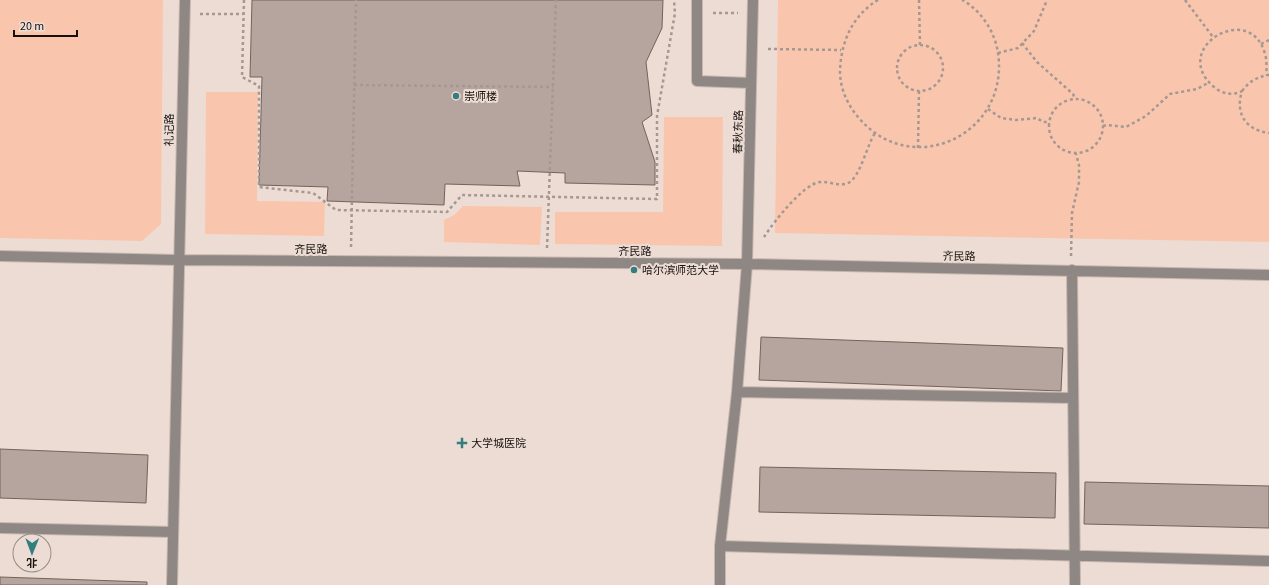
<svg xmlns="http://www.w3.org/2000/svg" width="1269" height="585" font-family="'Source Sans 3','Noto Sans SC',sans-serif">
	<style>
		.green { fill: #f9c6ad }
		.building { fill: #b5a59e; stroke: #72635c }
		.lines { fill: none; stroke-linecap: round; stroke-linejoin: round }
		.lane-casing { stroke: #c6b7b0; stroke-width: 12 }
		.path { stroke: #a59892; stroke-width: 2.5; stroke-dasharray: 3 3; stroke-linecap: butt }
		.lane { stroke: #8e8783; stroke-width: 10 }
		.poi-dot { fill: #357e80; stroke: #eddcd4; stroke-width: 1.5 }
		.labels { text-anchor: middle; stroke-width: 4; stroke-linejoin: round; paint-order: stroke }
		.poi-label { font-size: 11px; fill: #16110e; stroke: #eddcd4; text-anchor: start }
		.street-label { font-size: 11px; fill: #16110e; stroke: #eddcd4 }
	</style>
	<rect width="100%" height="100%" fill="#eddcd4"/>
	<path class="green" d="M0,0h163l-2,224 -19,17 -142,-3z
		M778,0h491v242l-494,-9z
		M206,92h52l-1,109 68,1 -1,34 -119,-2z
		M664,117h59l-1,129 -167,-2v-32h108z
		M463,206l79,1 -2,38 -96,-3v-22l10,-5z"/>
	<path class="building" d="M252,0h411l-1,28 -16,34 6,53 -10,7 13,40v23l-90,-2v-10l-48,-2 3,15 -75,-2 -1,21 -117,-4 1,-14 -69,-2 3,-108h-12z
		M761,337l302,11 -2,43 -302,-11z
		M0,449l148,6 -2,48 -146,-5z
		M760,467l296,6 -1,45 -296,-6z
		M1085,482l184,4v42l-185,-4z
		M0,577l147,5v3h-147z"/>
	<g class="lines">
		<defs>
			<path id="lane" d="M697,0v81l54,2
				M0,256l178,4 569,4 522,11
				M1072,270l3,315
				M737,392l336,6
				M0,528l173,4
				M720,546l549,15
				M172,585l13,-585
				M720,585v-39l17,-154 10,-128 6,-264"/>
		</defs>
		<use href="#lane" class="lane-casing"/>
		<path class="path" d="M244,0l-2,77 17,9v101l54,6 23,17 111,2 15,-17 195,4v-83l18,-103 -1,-13
			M878,0c-25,15 -37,41 -38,71 0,17 7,33 18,46 53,64 152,18 140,-64 -3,-21 -17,-43 -36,-53
			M919,0l1,45
			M1185,0l28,37
			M713,13h25
			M200,14h43
			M1022,43l15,19 36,32 2,5
			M1261,44l8,-4
			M897 68a23 23 0 1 1 46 0a23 23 0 1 1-46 0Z
			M768,49l73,1
			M998,53l20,-5 16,-17 13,-31
			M1269,75h-2c-1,-7 0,-15 -2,-21 -14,-54 -97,-6 -51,33 8,7 19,9 28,4 -7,22 3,39 27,42
			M354,85l199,2
			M1242,91c7,-9 13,-13 25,-16
			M1049 126a27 27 0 1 1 54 0a27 27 0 1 1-54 0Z
			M988,109l13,9 15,2 21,-2 6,4h6
			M1103,126l4,-1 19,2 20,-11 24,-22 27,-5 11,-6
			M918,148l1,-57
			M764,237c9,-14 39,-53 56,-55 10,-1 18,5 28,1 12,-5 19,-38 27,-50
			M351,247l5,-247
			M547,248l9,-248
			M1071,256l1,-43 7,-31v-17l-3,-11"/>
		<use href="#lane" class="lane"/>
	</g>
	<g class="poi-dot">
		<circle cx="456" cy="96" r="4"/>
		<circle cx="634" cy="270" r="4"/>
		<path d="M460 437h4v4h4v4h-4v4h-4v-4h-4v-4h4z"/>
	</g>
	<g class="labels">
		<g class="poi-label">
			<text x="464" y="100">崇师楼</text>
			<text x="642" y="274">哈尔滨师范大学</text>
			<text x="471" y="447">大学城医院</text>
		</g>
		<g class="street-label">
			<text transform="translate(169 130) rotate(-89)" y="4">礼记路</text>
			<text transform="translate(738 132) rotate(-89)" y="4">春秋东路</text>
			<text x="311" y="253">齐民路</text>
			<text x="635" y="255">齐民路</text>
			<text transform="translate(959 256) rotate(1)" y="4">齐民路</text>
		</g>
	</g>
	<g transform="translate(32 553) rotate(181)"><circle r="19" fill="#eddcd4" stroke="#978b85"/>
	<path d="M0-3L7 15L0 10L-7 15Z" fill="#357e80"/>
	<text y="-6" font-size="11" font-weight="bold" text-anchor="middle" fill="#16110e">北</text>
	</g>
	<path d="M14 30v6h63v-6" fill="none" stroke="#16110e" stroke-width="2"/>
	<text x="20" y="30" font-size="12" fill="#16110e" stroke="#eddcd4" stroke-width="3" paint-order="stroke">20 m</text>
</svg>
